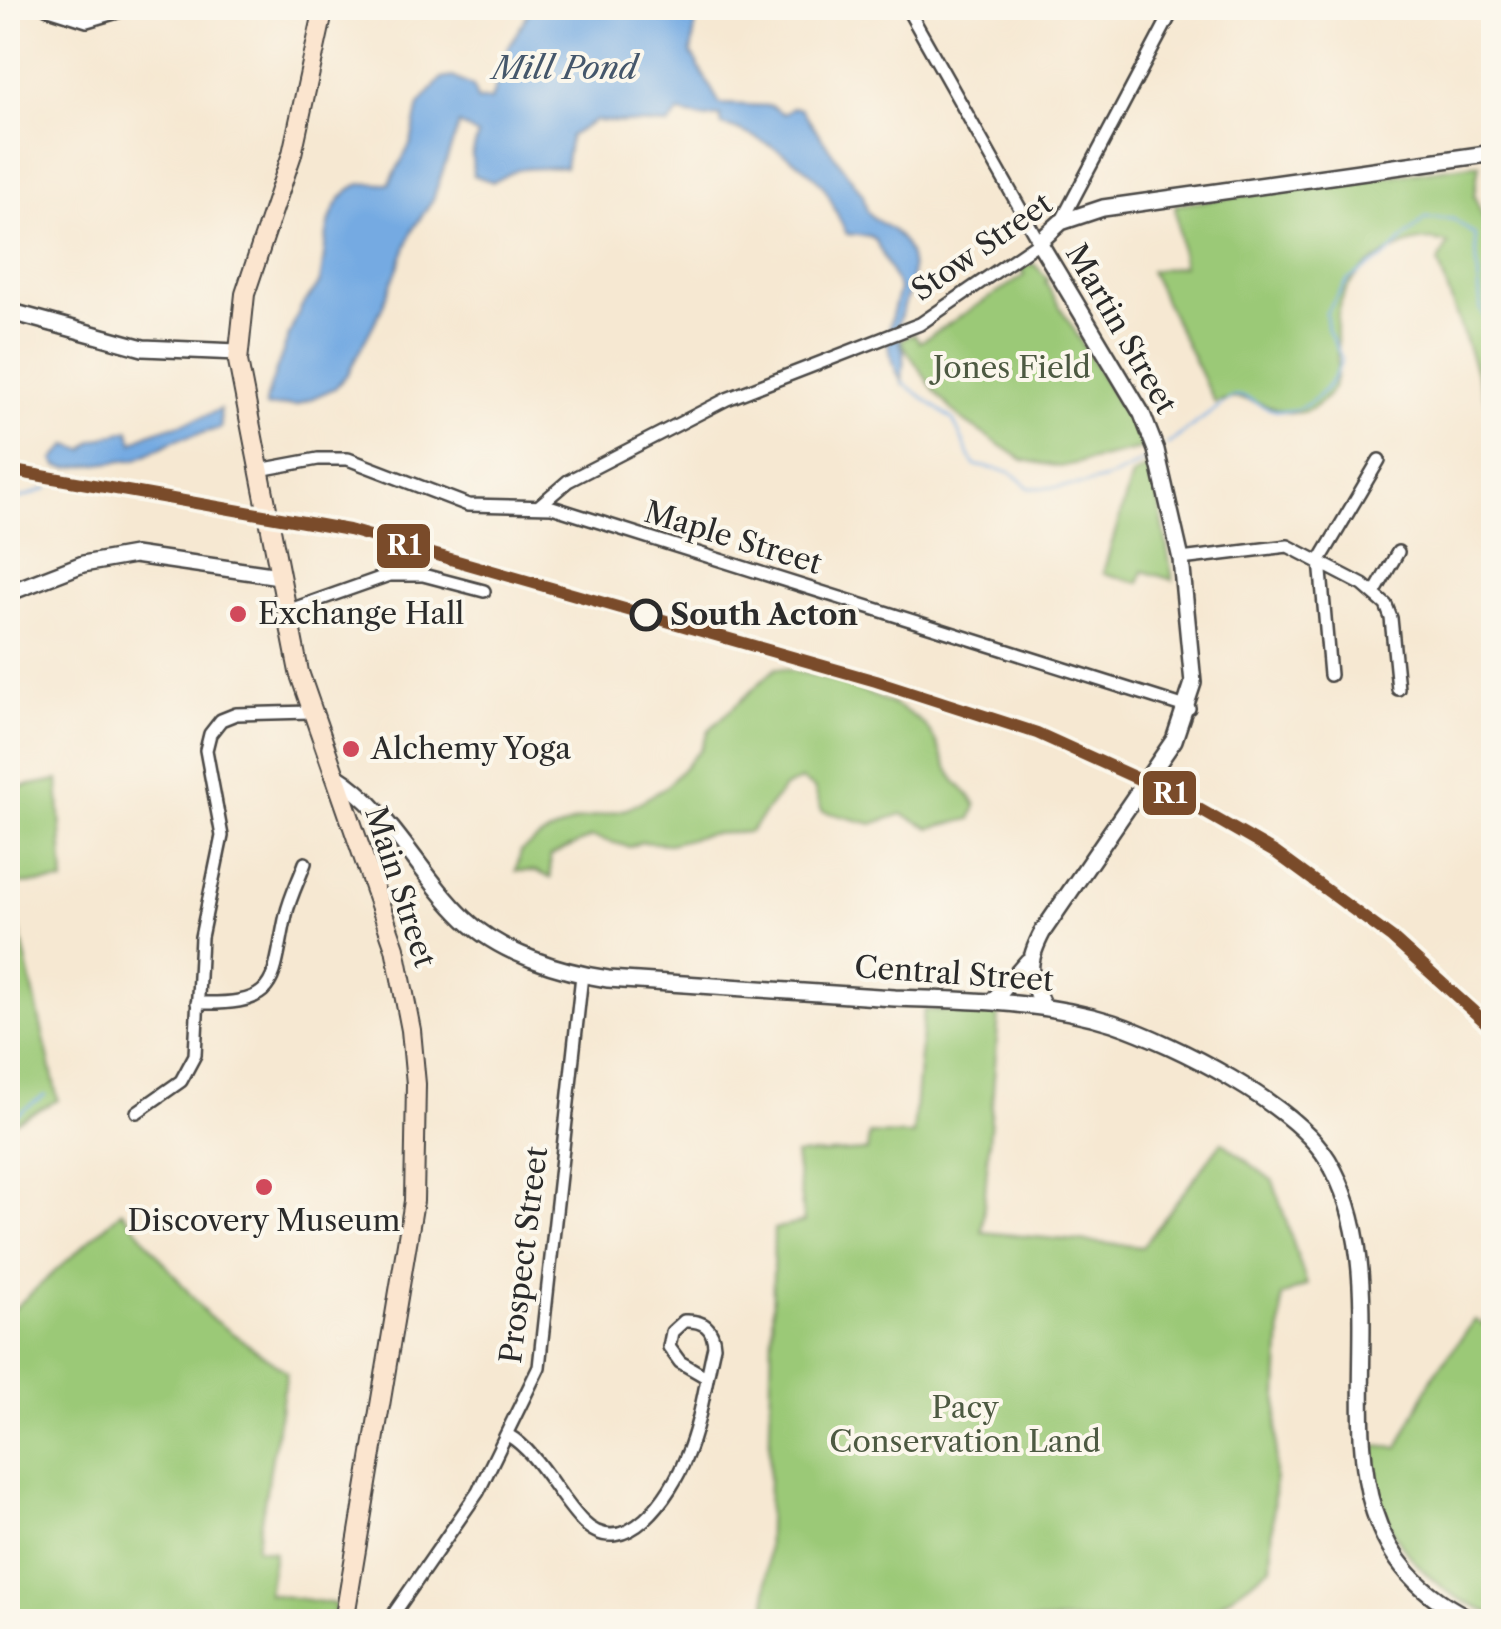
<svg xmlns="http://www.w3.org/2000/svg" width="1501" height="1629" font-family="'Libre Caslon Text',serif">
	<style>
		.green { fill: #9bc977; stroke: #637a51; stroke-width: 2.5 }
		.water { fill: #74aae2; stroke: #506a86; stroke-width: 2.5 }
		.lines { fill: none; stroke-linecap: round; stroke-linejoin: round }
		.stream { stroke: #74aae2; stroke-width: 2.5 }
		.minor-casing { stroke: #494744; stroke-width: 16 }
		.tertiary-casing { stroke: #494744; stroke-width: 20 }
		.secondary-casing { stroke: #494744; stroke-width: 22 }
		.minor { stroke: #fff; stroke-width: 11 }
		.tertiary { stroke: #fff; stroke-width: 15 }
		.secondary { stroke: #fbe5cf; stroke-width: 18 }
		.rail-1-casing { stroke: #fbf7ec; stroke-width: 20 }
		.rail-1 { stroke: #7a4b2a; stroke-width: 12 }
		.poi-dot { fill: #d1495b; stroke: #fbf7ec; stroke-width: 4 }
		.stop-dot { fill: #fbf7ec; stroke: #2b2b2b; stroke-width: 5 }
		.labels { text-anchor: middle; stroke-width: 8; stroke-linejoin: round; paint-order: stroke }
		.street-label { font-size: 30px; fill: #2b2b2b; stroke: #fbf7ec }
		.park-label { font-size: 30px; fill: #4d5a42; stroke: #fbf7ec }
		.poi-label { font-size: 30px; fill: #2b2b2b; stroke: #fbf7ec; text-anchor: start }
		.stop-label { font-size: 30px; font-weight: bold; fill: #2b2b2b; stroke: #fbf7ec; text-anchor: start }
		.water-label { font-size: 32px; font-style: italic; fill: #45576b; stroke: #fbf7ec }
		.line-badge { stroke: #fbf7ec; stroke-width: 4 }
		.badge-label { font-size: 28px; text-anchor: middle; font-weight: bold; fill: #fff }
	</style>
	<rect width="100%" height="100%" fill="#fbf7ec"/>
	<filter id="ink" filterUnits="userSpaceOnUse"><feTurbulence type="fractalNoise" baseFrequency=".01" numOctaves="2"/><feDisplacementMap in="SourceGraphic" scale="20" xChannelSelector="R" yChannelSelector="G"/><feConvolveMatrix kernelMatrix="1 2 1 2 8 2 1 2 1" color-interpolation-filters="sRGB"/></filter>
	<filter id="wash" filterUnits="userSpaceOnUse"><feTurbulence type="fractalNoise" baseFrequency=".0048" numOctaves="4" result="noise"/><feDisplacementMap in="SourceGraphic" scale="40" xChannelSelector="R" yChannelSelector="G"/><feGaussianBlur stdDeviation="2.25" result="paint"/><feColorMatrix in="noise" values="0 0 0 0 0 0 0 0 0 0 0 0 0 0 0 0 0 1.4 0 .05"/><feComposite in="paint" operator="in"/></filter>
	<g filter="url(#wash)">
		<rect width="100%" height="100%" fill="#f6e8d2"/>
		<path class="green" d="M1479,164l-5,32 19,45v180l-55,-159 10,-18c-17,-7 -36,-3 -52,5 -106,49 -25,122 -80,157 -35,23 -60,-21 -101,-3l-65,-132 33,-5 -8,-61z
			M1034,264l14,15 -3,3 79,131 7,-1 14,36 -85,19 -37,-7 -62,-41 -26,-27 -35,-52 14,-6 6,8 105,-67 -5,-7z
			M1152,464l21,116 -30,-9 -4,12 -36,-10 29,-97z
			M776,668c38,5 125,31 151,60 12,14 15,33 25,48 7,12 19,17 24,30l-5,13 -41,9 -28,-14 -30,10 -50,-13 -8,-23 -13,-8 -17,8 -34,44 -42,2 -39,10 -28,-2 -11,5 -38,-10 -42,19 1,22 -15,-7h-20l5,-20 21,-15 34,-15 51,-12 38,-21 35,-38 9,-20z
			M58,780l6,102 -55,2 49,216 -50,25v-336z
			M924,1010l75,3 -17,219 160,15 80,-105 51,39 34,104 -25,11 -11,271 -74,54h-431l8,-392 30,-7 -9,-67 72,-4 2,-17 44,1z
			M122,1211l86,105 79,56 -31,176 18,4 -6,42 68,10 -3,17h-325v-307z
			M1493,1300v314c-52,-17 -97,-61 -113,-114 -5,-18 -4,-37 -7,-54l25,2 35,-72 42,-56 8,5z"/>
		<path class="water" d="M531,8h167l-7,45 29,51 51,2 13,8 9,-7 8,2 62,86 4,16c7,10 17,13 26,20 33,27 14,65 3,98l8,24 -2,30c-22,-44 -14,-50 -3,-94l-23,-48 -6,-5 -23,-2c-8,-14 -13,-28 -20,-42 -15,-27 -76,-60 -105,-67l-2,-9 -15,2 -26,-5 -11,12 -73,-4 -25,15 -5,31 -47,2 -25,13 -20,-7 -1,-20 6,-20 -19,-11 -26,75 -20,30 -32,81 -33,63 -13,15 -38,17 -31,2c-2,-9 29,-89 36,-101 6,-8 15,-16 18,-25 7,-29 2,-64 26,-88 12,-14 29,-8 43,-9l22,-41 8,-38 22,-26 12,-2 20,10 4,13h14l17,-52z
			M220,409l1,19 -45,12 -39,19 -69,9 -11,-2 -3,-6 14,-15 16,5 9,-9 36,-11 4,13c25,-18 57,-17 87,-34z"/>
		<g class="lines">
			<path class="stream" d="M902,382l51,38 21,45 37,7 18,16c41,0 80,-3 115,-28
				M1167,445l66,-49c15,-2 23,9 37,13 34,11 63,-22 72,-50l-14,-29 -2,-17 22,-33 38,-24 39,-38 28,1 22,16 6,75 13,23
				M8,503l40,-15
				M8,1120l37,-25"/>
		</g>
	</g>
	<g filter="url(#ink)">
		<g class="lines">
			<defs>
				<path id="minor" d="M46,8l41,13 44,-13
					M1061,222l113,-214
					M259,470l59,-11h30l120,46 84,2 637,201
					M540,505l28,-24 159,-82 193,-75 119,-82 -132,-234
					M1181,559l107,-13 75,39 23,20 5,13 7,71
					M1320,560l59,-100
					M1320,560l10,115
					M1375,592l23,-40
					M287,611l102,-36h34l61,16
					M197,1003c84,2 74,-19 89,-88 4,-18 13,-35 19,-52
					M137,1112l44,-31 14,-26 6,-118 21,-101 -16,-86 4,-16 11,-14 15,-6 74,-2
					M508,1435c31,18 50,62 75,87 42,42 89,-28 103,-65 15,-35 19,-74 28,-111 -1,-19 -11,-26 -30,-25l-12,11 -3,15 11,15 26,15
					M388,1622l90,-130 61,-125 43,-392"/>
				<path id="tertiary" d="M8,311l135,37 95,4
					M8,593l75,-29 51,-9 145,21
					M334,775c57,35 84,99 131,144 35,34 96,53 143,60 95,6 191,13 287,19 74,3 147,2 218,25 62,21 180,80 215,137 89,149 -50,372 149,462
					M992,1002l36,-41
					M1043,1006c-16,-32 -17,-43 0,-75l131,-191 19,-57 -12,-124 -25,-109 -14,-36 -103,-172 22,-20 42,-14 391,-55"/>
				<path id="secondary" d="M324,8l-32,146 -47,140 -7,67 61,311 96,276 16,82 5,54 -2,117 -70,421"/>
			</defs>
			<use href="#minor" class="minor-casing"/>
			<use href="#tertiary" class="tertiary-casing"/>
			<use href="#secondary" class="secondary-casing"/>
			<use href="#minor" class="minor"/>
			<use href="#tertiary" class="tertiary"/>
			<use href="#secondary" class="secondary"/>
			<defs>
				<path id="rail-1" d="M8,470l341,60 527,151 161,52 139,63 100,57 116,85 102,92"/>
			</defs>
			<use href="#rail-1" class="rail-1-casing"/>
			<use href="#rail-1" class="rail-1"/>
		</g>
	</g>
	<g class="poi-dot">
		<circle cx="238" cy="614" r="10"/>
		<circle cx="351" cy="749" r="10"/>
		<circle cx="264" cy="1187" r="10"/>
	</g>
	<circle class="stop-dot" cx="646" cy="615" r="14"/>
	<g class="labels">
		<g class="street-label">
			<text transform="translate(982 247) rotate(-35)" y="10">Stow Street</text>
			<text transform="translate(1121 329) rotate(60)" y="10">Martin Street</text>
			<text transform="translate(733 538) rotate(17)" y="10">Maple Street</text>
			<text transform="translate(400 887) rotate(72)" y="10">Main Street</text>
			<text transform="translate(954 974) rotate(4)" y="10">Central Street</text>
			<text transform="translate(524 1255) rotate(-83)" y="10">Prospect Street</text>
		</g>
		<g class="park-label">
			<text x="1012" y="378">Jones Field</text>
			<text x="965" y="1418">Pacy<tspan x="965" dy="34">Conservation Land</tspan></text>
		</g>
		<g class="poi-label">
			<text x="258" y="624">Exchange Hall</text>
			<text x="371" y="759">Alchemy Yoga</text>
			<text x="264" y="1231" text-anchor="middle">Discovery Museum</text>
		</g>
		<g class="stop-label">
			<text x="670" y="625">South Acton</text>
		</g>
		<g class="water-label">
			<text x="565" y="79">Mill Pond</text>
		</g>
	</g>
	<g class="line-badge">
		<rect x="375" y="522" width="57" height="48" rx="10" fill="#7a4b2a"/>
		<rect x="1141" y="769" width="57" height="48" rx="10" fill="#7a4b2a"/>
	</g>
	<g class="badge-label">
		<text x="404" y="555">R1</text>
		<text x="1170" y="803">R1</text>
	</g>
	<rect width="1501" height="1629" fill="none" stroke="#fbf7ec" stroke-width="40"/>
</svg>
